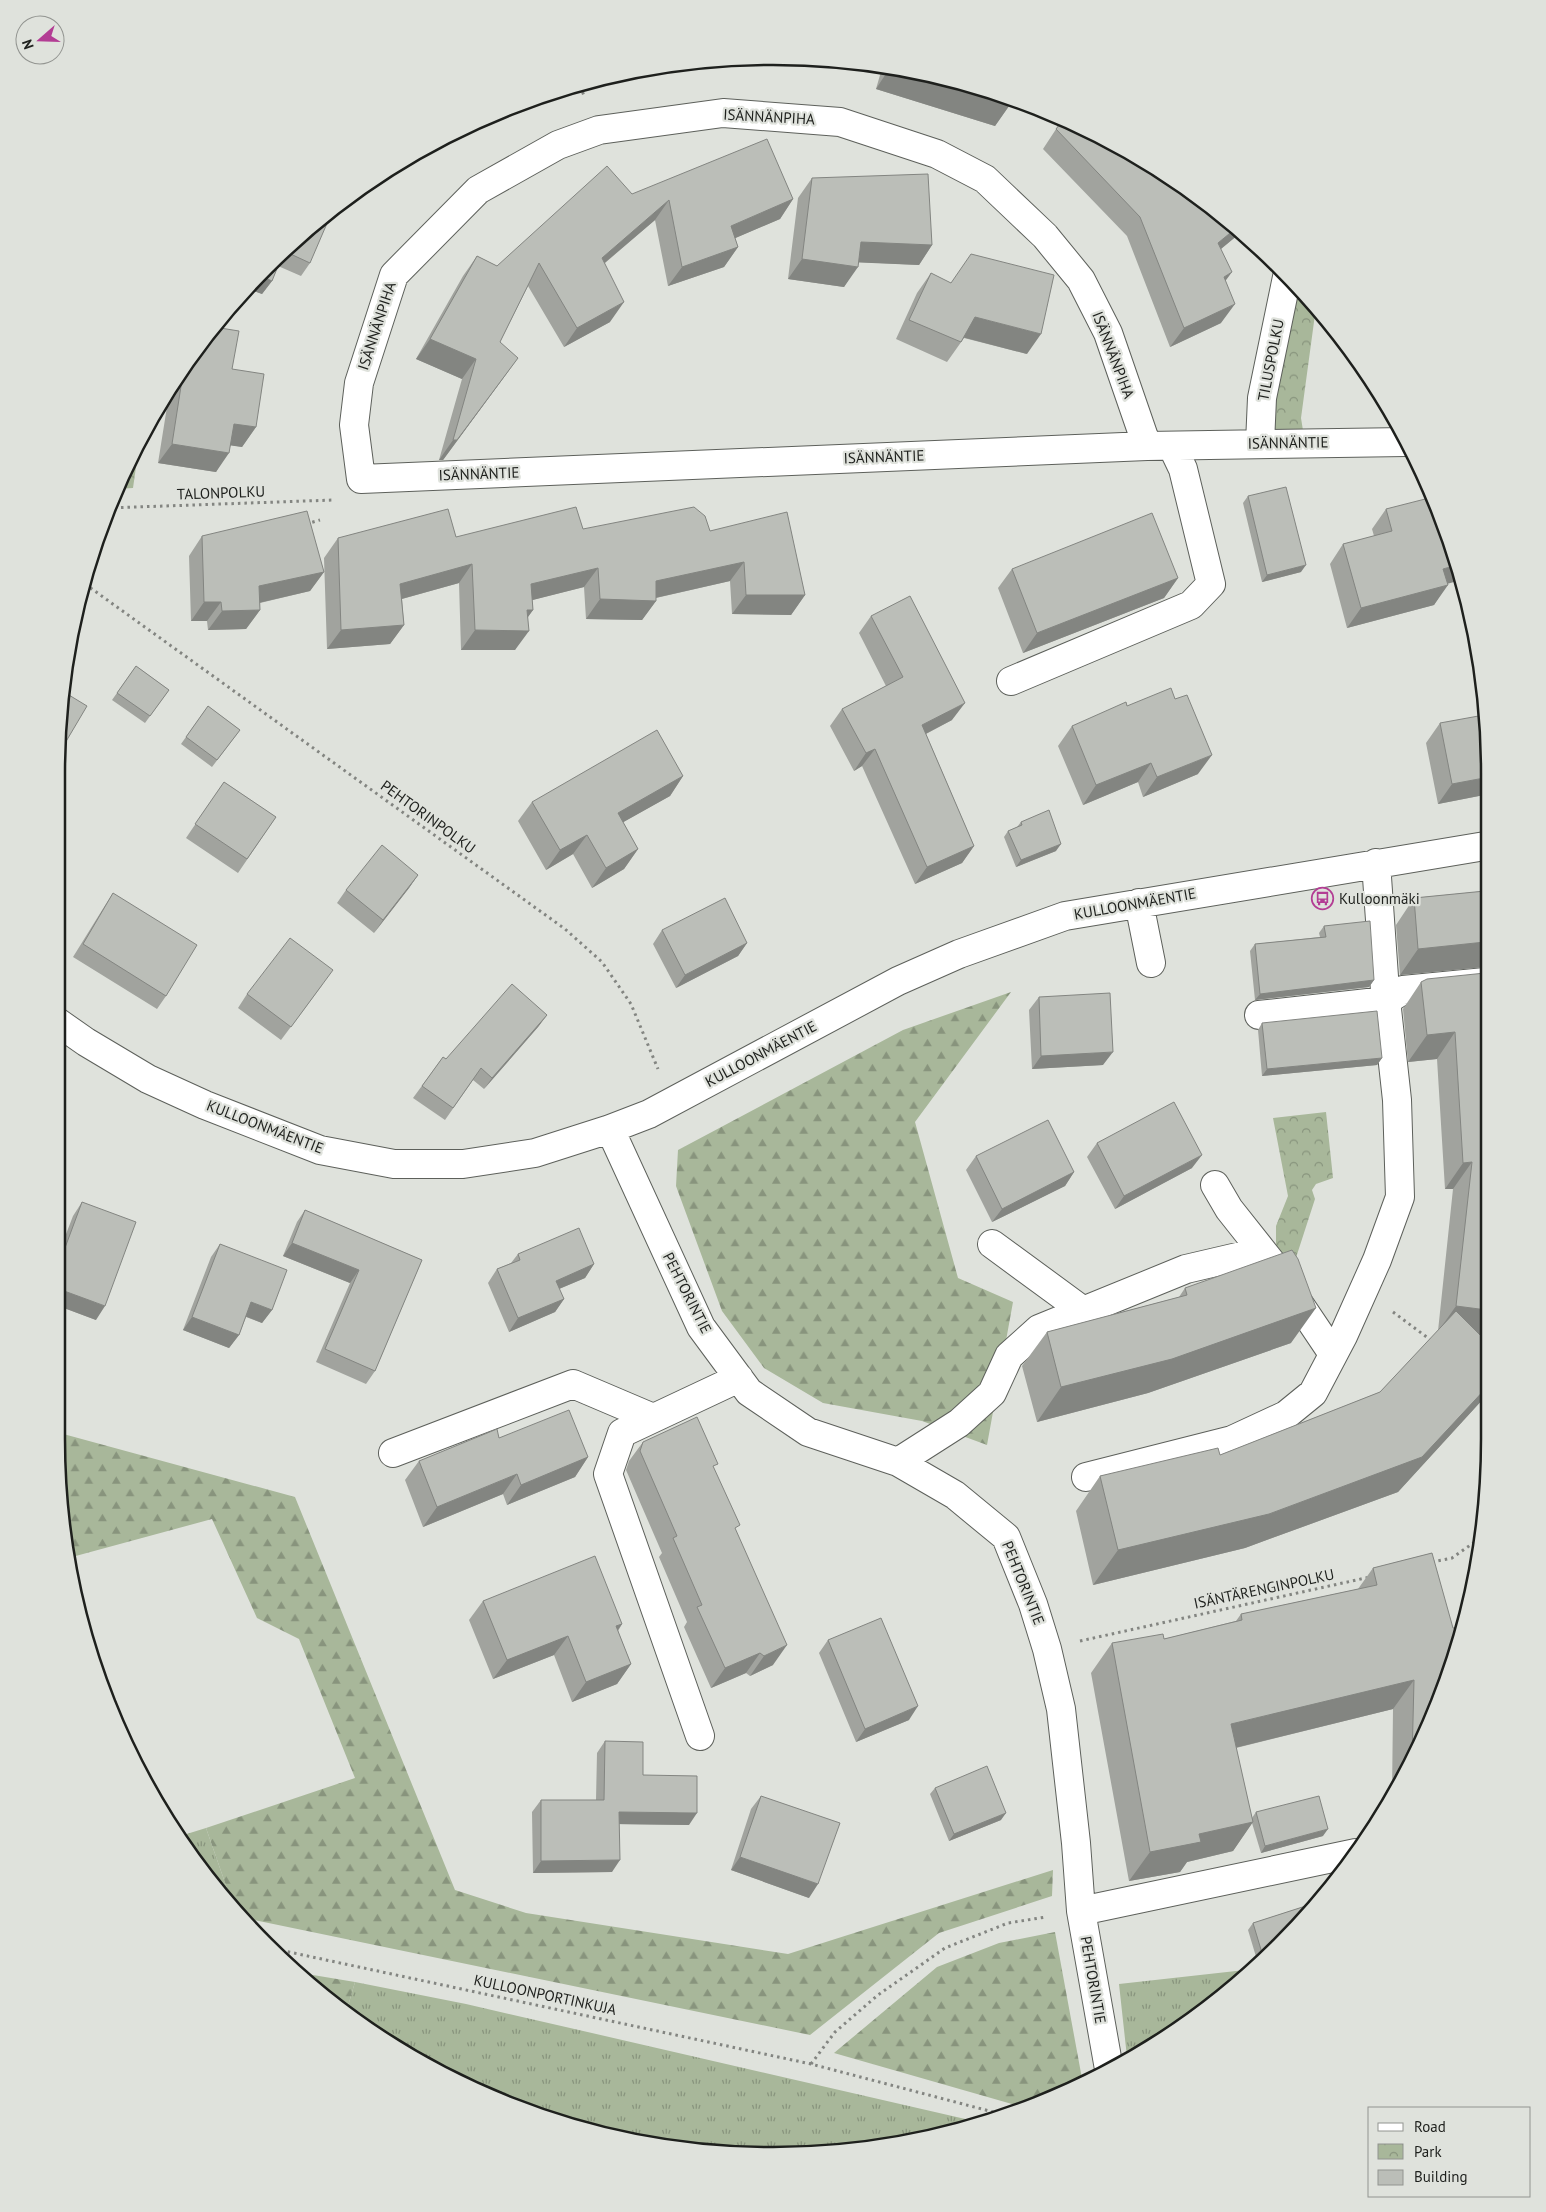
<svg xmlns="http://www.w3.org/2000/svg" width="1546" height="2212" font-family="'PT Sans',sans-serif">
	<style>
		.grass { fill: url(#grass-tufts) }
		.forest { fill: url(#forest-firs) }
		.park { fill: url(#park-crowns) }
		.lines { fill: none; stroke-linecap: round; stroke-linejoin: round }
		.minor-casing { stroke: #5d605b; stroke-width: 30 }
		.path { stroke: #838581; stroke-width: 3; stroke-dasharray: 2.5 4; stroke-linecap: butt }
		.minor { stroke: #fff; stroke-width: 28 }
		.wall { fill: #a1a39e }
		.shaded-wall { fill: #838581 }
		.building { fill: #bbbeb8; stroke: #838581 }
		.labels { text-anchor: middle; stroke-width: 4.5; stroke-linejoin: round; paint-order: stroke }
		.street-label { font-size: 15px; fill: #1e201d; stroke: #dfe2dc }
		.poi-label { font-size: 15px; fill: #1e201d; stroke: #dfe2dc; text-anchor: start }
		.rim { fill: none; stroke: #1e201d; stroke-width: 2.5 }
	</style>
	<defs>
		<pattern id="grass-tufts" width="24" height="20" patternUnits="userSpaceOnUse" patternTransform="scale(1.25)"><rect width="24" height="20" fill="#a8b79a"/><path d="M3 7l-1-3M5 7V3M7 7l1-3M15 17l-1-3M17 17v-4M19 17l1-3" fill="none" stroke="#88947d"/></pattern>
		<pattern id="forest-firs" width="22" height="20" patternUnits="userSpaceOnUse" patternTransform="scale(1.25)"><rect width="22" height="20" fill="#a8b79a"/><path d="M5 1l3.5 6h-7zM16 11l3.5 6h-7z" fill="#88947d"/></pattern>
		<pattern id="park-crowns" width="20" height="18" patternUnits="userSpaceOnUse" patternTransform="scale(1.25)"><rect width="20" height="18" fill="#a8b79a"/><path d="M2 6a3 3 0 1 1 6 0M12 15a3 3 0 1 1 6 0" fill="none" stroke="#88947d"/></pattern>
	</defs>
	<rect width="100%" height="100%" fill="#dfe2dc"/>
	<path class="grass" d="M206,1828l24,69 -53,-60z
		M1254,1969l-8,9 -119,79 -8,-73z
		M355,1982l111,22 508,117 -61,21 -140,14 -93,-6 -182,-49 -123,-66 -29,-22z"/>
	<path class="forest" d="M1011,992l-96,130 43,156 55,24 -26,143 -65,-24 -99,-18 -59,-35 -42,-57 -46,-125 2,-36 225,-120z
		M56,1432l239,65 160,393 71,23 262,41 265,-84 -1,26 -113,37 -129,102 -561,-116 -19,-22 -24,-69 149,-50 -56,-139 -42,-21 -45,-99 -140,38z
		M1055,1932l28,152 -64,22 -185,-53 103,-86 62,-24z
		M295,1972l60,10 -9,31 -45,-35z"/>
	<path class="park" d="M1275,266l37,34 4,7 -15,111 4,25h-45l-10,-55z
		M140,439l-7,49 -17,1z
		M1326,1112l7,66 -17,6 -4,6 3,9 -23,71 -16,-13v-31l12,-30 -15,-78z"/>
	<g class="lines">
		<defs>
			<path id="minor" d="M1260,443l2,-45 25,-121
				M1147,446l-39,-113 -27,-53 -36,-44 -60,-57 -48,-25 -97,-32 -117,-9 -124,17 -41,15 -80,45 -84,85 -35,108 -5,42 7,54 786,-33 259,-4
				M1011,681l180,-76 20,-21 -28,-115 -11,-23
				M1139,903l12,60
				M1259,1015l127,-14 17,-11 82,-8
				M56,1021l30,21 62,37 57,26 115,45 74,14h69l72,-11 75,-24 39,-15 249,-133 61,-27 106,-38 420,-70
				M610,1129l91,198 48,65 59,40 90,30 57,33 51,42 27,67 14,45 14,60 15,134 5,68 28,158
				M1215,1185l14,24 42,53
				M992,1244l90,66
				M393,1453l180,-69 80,34
				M898,1462l61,-39 33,-30 17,-37 30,-27 147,-60 60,-14 25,7 62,92
				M1086,1477l146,-37 54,-25 27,-22 30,-57 34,-76 23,-63 -3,-97 -12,-109 -9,-128
				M700,1736l-92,-262 14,-41 117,-55
				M1081,1911l275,-58"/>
		</defs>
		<use href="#minor" class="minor-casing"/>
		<path class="path" d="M580,86l5,12
			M108,508l226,-8
			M306,524l14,-4
			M85,584l480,345 37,33 29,42 27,65
			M1393,1312l39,29
			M1432,1562l20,-4 27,-19
			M1080,1641l290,-64
			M275,1949l536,115 186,49
			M811,2064l24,-32 43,-37 67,-47 63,-25 38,-6"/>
		<use href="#minor" class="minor"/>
	</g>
	<path class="wall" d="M882,68l76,13 51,25 -14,20 -119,-37z
		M1062,120l177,114 -18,15v74l-51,24 -43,-111 -84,-87z
		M812,178l120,67 -13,20 -60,-3 -15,25 -56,-8 10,-81z
		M632,194l161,5 -13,20 -45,19 3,9 -14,20 -56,19 -13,-66 -50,43 5,59 -46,25 -36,-61 -28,56 4,35 -61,83h-4l23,-81 -46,-20 47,-83 14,-20 20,10z
		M300,234l10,29 -9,13 -23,-10 -6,15 -10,13 -13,-5z
		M931,273l96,81 -63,-16 -17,24 -51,-23 21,-46z
		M205,336l27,33 24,58 -14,20 -11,-2 -15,27 -58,-9 12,-75z
		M1248,496l53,76 -39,10 -19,-79z
		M1386,509l61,75 -13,21 -87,23 -17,-64 13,-20 31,-8 -2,-7z
		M583,529l127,2 95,64 -14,20 -59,-1 -2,-33 -74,17v3l-14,19 -56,-1 -2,-32 -52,13 1,10 -5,7 -13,33h-54l-2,-67 -57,16 2,26 -14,19 -63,5 -3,-91 14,-20 118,-1z
		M202,536l122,36 -14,19 -50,12v7l-14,19 -38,1 -1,-9h-16l-2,-65z
		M1012,569l166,9 -14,20 -141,55 -25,-65z
		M871,616l81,104 -26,14 48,112 -12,17 -47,21 -53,-118 -8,5 -24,-45 12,-17 44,-23 -27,-53z
		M136,666l33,24 -24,33 -33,-23z
		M208,706l32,24 -28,37 -31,-23z
		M1127,706l71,68 -55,23 -5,-15 -55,23 -25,-59 14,-20z
		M1440,723l44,72 -46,9 -12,-61z
		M683,776l-13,20 -47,26 15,27 -14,20 -32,19 -19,-34 -27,16 -28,-49 14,-19z
		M224,782l52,35 -38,56 -52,-35z
		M1021,822l35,29 -40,16 -12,-30 4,-6 9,-4z
		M418,875l-9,13 -35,45 -37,-30 9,-13z
		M1485,891v76l-85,8 -4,-50 18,-27z
		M113,893l53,103 -9,13 -84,-52 31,-50z
		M1324,926l50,54 -5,7 -114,13 -5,-49 5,-7 65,-7 -1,-4z
		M662,930l85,13 -9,13 -62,32 -23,-44z
		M1485,973l2,365h-4l4,4 1,51 -4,5 -86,94 -153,56 -152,37 -17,-74 24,-35 120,-21 160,-63 58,-61 15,-142h-8l-8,-130 -29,3 -5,-53 18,-27z
		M323,984l-42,56 -43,-32 9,-14z
		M1039,997l64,68 -71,4 -3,-59z
		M547,1015l-9,12 -54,62 -11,-9 -28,40 -32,-22 30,-41 3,2z
		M1262,1023l120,35 -5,7 -115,11 -4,-46z
		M1097,1143l95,25 -77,41 -28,-52z
		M976,1156l98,16 -9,14 -73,36 -26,-52z
		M82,1202l14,118 -40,-15v-45l17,-44z
		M305,1210l117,50 -47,111 -9,13 -50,-22 34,-79 -67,-27 14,-34z
		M220,1244l52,66 -10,13 -16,-6 -7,18 -10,13 -46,-18 28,-73z
		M518,1254l76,10 -9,14 -26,11 5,10 -9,13 -46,20 -21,-49 9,-14 14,-6z
		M1185,1288l106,55 -143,50 -111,29 -15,-56 25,-34 132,-35z
		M499,1438l89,19 -13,20 -68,28 -4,-11 -80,33 -18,-47 14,-19z
		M643,1442l71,27 22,62 37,134 -23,11 -4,-3 -35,15 -27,-61 3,-5 -28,-65 3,-4 -36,-83 3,-9z
		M1432,1553l-16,203 -24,39 1,-86 -157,39 16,70 4,-6 67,24 -62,17 -9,-30 -19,28 -46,11 -7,10 -51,9 -38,-208 21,-30 52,-4 72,-18 5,-7 117,-25 15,-21z
		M483,1601l139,23 -4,7 13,33 -14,20 -45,18 -18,-47 -61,24 -24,-59z
		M828,1640l81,80 -53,22 -37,-89z
		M605,1741l38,34 46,50 -70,-1 -7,48 -79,1 -1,-61 9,-12h55l1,-47z
		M935,1788l66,32 -52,21 -19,-47z
		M761,1796l48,102 -78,-28 20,-61z
		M1315,1903l-51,55 -7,2 -9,-30 5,-7z"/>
	<path class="shaded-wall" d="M820,58l8,1 -91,4 1,-3z
		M889,69l3,1 117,36 -14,20 -119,-37z
		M793,199l-13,20 -63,27 14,-20z
		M669,200l-14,20 -67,57 14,-19z
		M1235,229l5,4 -1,1 -34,28 13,-19z
		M861,242l71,3 -13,20 -71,-3z
		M738,247l-14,20 -56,19 14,-19z
		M802,259l56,8 -14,20 -56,-8z
		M1232,272l-14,19 6,-14z
		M261,276l11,5 -10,13 -13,-5z
		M624,302l-14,20 -46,25 13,-19z
		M1235,304l-14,19 -51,24 14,-19z
		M975,317l66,17 -14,20 -65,-17z
		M430,339l46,20 -14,20 -46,-20z
		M518,358l-75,102h-4l14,-20z
		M234,424l22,3 -14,20 -22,-3z
		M172,444l57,9 -13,19 -58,-9z
		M744,562l-14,19 -84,19 10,1 -14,19 -56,-1 14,-20 56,-18z
		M472,564l-13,19 -72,20 13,-19z
		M1306,565l-5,7 -39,10 5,-7z
		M1457,565l4,15 -32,9 14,-20z
		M598,568l-14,19 -67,17 14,-20z
		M324,572l-14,19 -65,15 14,-20z
		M1178,578l-14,20 -141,55 14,-20z
		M1448,585l-14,20 -87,23 14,-20z
		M746,595h59l-14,20 -59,-1z
		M204,602h17l-14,19h-16z
		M260,610l-14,19 -38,1 14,-19z
		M527,610h6l-14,19z
		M404,625l-14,19 -63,5 14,-19z
		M475,630l54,1 -14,19h-54z
		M965,703l-13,17 -42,22 12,-17z
		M875,749l-13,17 -8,5 12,-18z
		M1212,755l-14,19 -55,23 14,-20z
		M1151,763l-13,19 -55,23 13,-20z
		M683,776l-13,20 -66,37 14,-20z
		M1484,778v17l-46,9 14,-20z
		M587,835l-14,19 -27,16 14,-20z
		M1061,844l-5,7 -40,16 5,-7z
		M974,846l-12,17 -47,21 12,-17z
		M638,849l-14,20 -32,19 14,-20z
		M418,875l-9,13 -35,45 9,-13z
		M1485,942v25l-85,8 18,-26z
		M747,943l-9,13 -62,32 9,-13z
		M1374,980l-5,7 -114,13 5,-6z
		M547,1015l-9,12 -54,62 8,-11z
		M1455,1032l-18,27 -29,3 19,-27z
		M1113,1052l-10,13 -71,4 9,-13z
		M1382,1058l-5,7 -115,11 5,-7z
		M1202,1155l-10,13 -77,41 9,-13z
		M1472,1162l-19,27h-8l18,-26z
		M1074,1172l-9,14 -73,36 10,-13z
		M292,1243l67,27 -9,13 -67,-27z
		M594,1264l-9,14 -38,16 9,-13z
		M56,1288l49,18 -9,14 -40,-15z
		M564,1299l-9,13 -46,20 9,-14z
		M251,1302l21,8 -10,13 -20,-8z
		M1456,1306l31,4v28l-50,-5z
		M1316,1308l-25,35 -143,50 -111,29 24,-35z
		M192,1317l47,18 -10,13 -46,-18z
		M1488,1386v7l-4,5 -86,94 -153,56 -152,37 25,-35z
		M588,1457l-13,20 -68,28 14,-20z
		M517,1474l-14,20 -80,33 14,-20z
		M622,1624l-14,20 8,-18z
		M568,1636l-14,19 -61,24 14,-19z
		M787,1645l-14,20 -23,11 14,-20z
		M760,1653l-14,20 -35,15 14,-20z
		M631,1664l-14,20 -45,18 14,-20z
		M1414,1680l-21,29 -183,45 21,-30z
		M918,1706l-9,14 -53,22 9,-13z
		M619,1812l78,1 -8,12 -78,-1z
		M1006,1813l-5,7 -52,21 5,-7z
		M1253,1822l-20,29 -46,11 -7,10 -51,9 21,-29 49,-18z
		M1328,1829l-5,7 -62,17 4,-7z
		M740,1857l78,27 -9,14 -78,-28z
		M620,1860l-8,12 -79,1 8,-12z
		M1271,1950l-7,8 -7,2 5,-7z"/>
	<path class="building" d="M892,70l66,11 53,19 -2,6z
		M1063,120l27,10 119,74 26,25 -17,14 14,29 -8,5 11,27 -51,24 -44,-111 -84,-88z
		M767,139l26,60 -62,27 7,21 -56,20 -13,-67 -67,58 22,44 -47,26 -38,-65 -39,79 18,16 -61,82h-4l23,-81 -46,-20 47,-83 20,10 110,-100 25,28z
		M928,174l4,71 -71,-3 -3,25 -56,-8 10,-81z
		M323,218l5,3 -18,42 -26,-12 16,-17z
		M284,251l-12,30 -11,-5z
		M971,254l83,21 -13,59 -66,-17 -14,25 -52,-22 22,-47 20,10z
		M214,327l25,4 -7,38 32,5 -8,53 -22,-3 -5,29 -57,-9 12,-77 21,-31z
		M1286,487l20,78 -39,10 -19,-79z
		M1433,497l19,46 5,22 -14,4 5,16 -87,23 -18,-64 49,-13 -6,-22z
		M576,507l7,22 111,-22 11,9 5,15 77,-19 18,83h-59l-2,-33 -88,19v20l-56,-2 -2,-31 -67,16 2,26h-6l2,21 -54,-1 -3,-66 -72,20 4,41 -63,5 -3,-92 110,-29 8,28z
		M307,511l17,61 -65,14 1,24 -38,1 -1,-9h-17l-2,-66z
		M1152,513l26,65 -141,55 -25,-64z
		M910,596l55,107 -43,22 52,121 -47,21 -52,-118 -9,4 -24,-44 61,-32 -32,-61z
		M136,666l33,24 -19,26 -33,-23z
		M1171,688l4,11 12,-4 25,60 -55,22 -6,-14 -55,22 -24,-59 54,-24 1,4z
		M64,692l23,14 -29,49z
		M208,706l32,24 -23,30 -31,-23z
		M1484,715v63l-32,6 -12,-61z
		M657,730l26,46 -65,37 20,36 -32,19 -19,-33 -27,15 -28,-48z
		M224,782l52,35 -29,42 -52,-35z
		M1049,810l12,34 -40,16 -13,-29 14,-6 -1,-3z
		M382,845l36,30 -35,45 -37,-30z
		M1485,891v51l-67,7 -4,-51z
		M113,893l84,52 -31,51 -83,-52z
		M725,898l22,45 -62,32 -23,-45z
		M1370,921l4,59 -114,14 -5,-50 71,-7 -2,-11z
		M290,938l43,32 -42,57 -44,-33z
		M1485,973l2,337 -31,-4 16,-144 -9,1 -8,-131 -28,3 -6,-53 6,-3z
		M512,984l35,31 -55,63 -11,-10 -28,40 -31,-22 21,-29 3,2z
		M1110,993l3,59 -72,4 -2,-59z
		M1377,1011l5,47 -115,11 -5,-46z
		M1174,1102l28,53 -78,41 -27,-53z
		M1048,1120l26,52 -72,37 -26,-53z
		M82,1202l54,20 -31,84 -49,-18v-16z
		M305,1210l117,50 -47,111 -50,-22 34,-79 -67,-27z
		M579,1228l15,36 -38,17 8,18 -46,19 -21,-49 23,-9 -2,-6z
		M220,1244l67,26 -15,40 -21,-8 -12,33 -47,-18z
		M1292,1250l6,9 18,49 -144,51 -111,28 -14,-55 140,-37 -2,-7z
		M1456,1311l31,31 1,44 -66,71 -153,57 -151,36 -18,-74 118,-28 2,7 160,-63z
		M569,1410l19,47 -67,28 -4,-11 -80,33 -18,-46 78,-32 2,9z
		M697,1417l21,47 -5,2 27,59 -5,3 52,117 -23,11 -4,-3 -35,15 -28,-61 5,-2 -29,-67 4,-2 -37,-85 3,-9z
		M1432,1553l21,75 11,1 -48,127 -4,5 2,-81 -183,44 22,98 -54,12 2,8 -51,10 -38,-209 51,-9 1,5 78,-19 -1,-6 136,-29 -4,-17z
		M595,1556l27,68 -6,2 15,38 -45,18 -18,-46 -61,24 -24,-59z
		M881,1618l37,88 -53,23 -37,-89z
		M605,1741l38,1v33l54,1v37l-78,-1 1,48 -79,1v-61h63z
		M987,1766l19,47 -52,21 -19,-46z
		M761,1796l79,27 -22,61 -78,-27z
		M1319,1796l9,33 -63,17 -9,-34z
		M1315,1903l-44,47 -9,3 -9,-30z"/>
	<defs>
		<symbol id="bus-ring" viewBox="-11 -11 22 22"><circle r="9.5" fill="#dfe2dc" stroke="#b33d94" stroke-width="1.5"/><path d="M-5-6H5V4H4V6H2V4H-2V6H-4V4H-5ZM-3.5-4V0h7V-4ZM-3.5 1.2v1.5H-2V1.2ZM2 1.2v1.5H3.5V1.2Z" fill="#b33d94"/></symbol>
	</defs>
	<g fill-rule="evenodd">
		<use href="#bus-ring" x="1310" y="886" width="25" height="25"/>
	</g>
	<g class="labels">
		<g class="street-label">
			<text transform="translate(769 117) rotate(3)" y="5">ISÄNNÄNPIHA</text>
			<text transform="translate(377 326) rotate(-72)" y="5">ISÄNNÄNPIHA</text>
			<text transform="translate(1113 355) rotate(69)" y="5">ISÄNNÄNPIHA</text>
			<text transform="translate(1271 360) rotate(-79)" y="5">TILUSPOLKU</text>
			<text transform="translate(1288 443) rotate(-1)" y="5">ISÄNNÄNTIE</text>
			<text transform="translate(884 457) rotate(-2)" y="5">ISÄNNÄNTIE</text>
			<text transform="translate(479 474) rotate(-2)" y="5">ISÄNNÄNTIE</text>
			<text transform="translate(221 493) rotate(-2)" y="5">TALONPOLKU</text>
			<text transform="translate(428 817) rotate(36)" y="5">PEHTORINPOLKU</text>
			<text transform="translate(1135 904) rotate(-10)" y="5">KULLOONMÄENTIE</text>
			<text transform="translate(761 1054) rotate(-28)" y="5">KULLOONMÄENTIE</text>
			<text transform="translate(265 1127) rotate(21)" y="5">KULLOONMÄENTIE</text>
			<text transform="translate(687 1293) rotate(63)" y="5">PEHTORINTIE</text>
			<text transform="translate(1023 1583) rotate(68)" y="5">PEHTORINTIE</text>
			<text transform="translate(1264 1589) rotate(-12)" y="5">ISÄNTÄRENGINPOLKU</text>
			<text transform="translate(1093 1980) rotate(80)" y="5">PEHTORINTIE</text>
			<text transform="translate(545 1995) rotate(12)" y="5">KULLOONPORTINKUJA</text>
		</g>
		<g class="poi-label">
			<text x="1339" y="904">Kulloonmäki</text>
		</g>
	</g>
	<path d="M0 0H1546V2212H0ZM773 65H773A708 708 0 0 1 1481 773V1439A708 708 0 0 1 773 2147H773A708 708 0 0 1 65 1439V773A708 708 0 0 1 773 65Z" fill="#dfe2dc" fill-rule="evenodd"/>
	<path class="rim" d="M773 65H773A708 708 0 0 1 1481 773V1439A708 708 0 0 1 773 2147H773A708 708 0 0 1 65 1439V773A708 708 0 0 1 773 65Z"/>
	<rect x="1368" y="2107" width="162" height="90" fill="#dfe2dc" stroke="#929490"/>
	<rect x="1378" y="2123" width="25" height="8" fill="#ffffff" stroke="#929490"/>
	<text x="1414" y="2132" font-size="15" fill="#1e201d">Road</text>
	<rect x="1378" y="2144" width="25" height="15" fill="url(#park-crowns)" stroke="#929490"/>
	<text x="1414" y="2157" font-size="15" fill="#1e201d">Park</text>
	<rect x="1378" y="2170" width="25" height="15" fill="#bbbeb8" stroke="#929490"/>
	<text x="1414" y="2182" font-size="15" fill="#1e201d">Building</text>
	<g transform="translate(40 40) rotate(250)"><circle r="24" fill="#dfe2dc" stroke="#929490"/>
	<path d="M0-4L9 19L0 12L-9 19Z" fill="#b33d94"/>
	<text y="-8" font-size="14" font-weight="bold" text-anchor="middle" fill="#1e201d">N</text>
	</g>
</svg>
